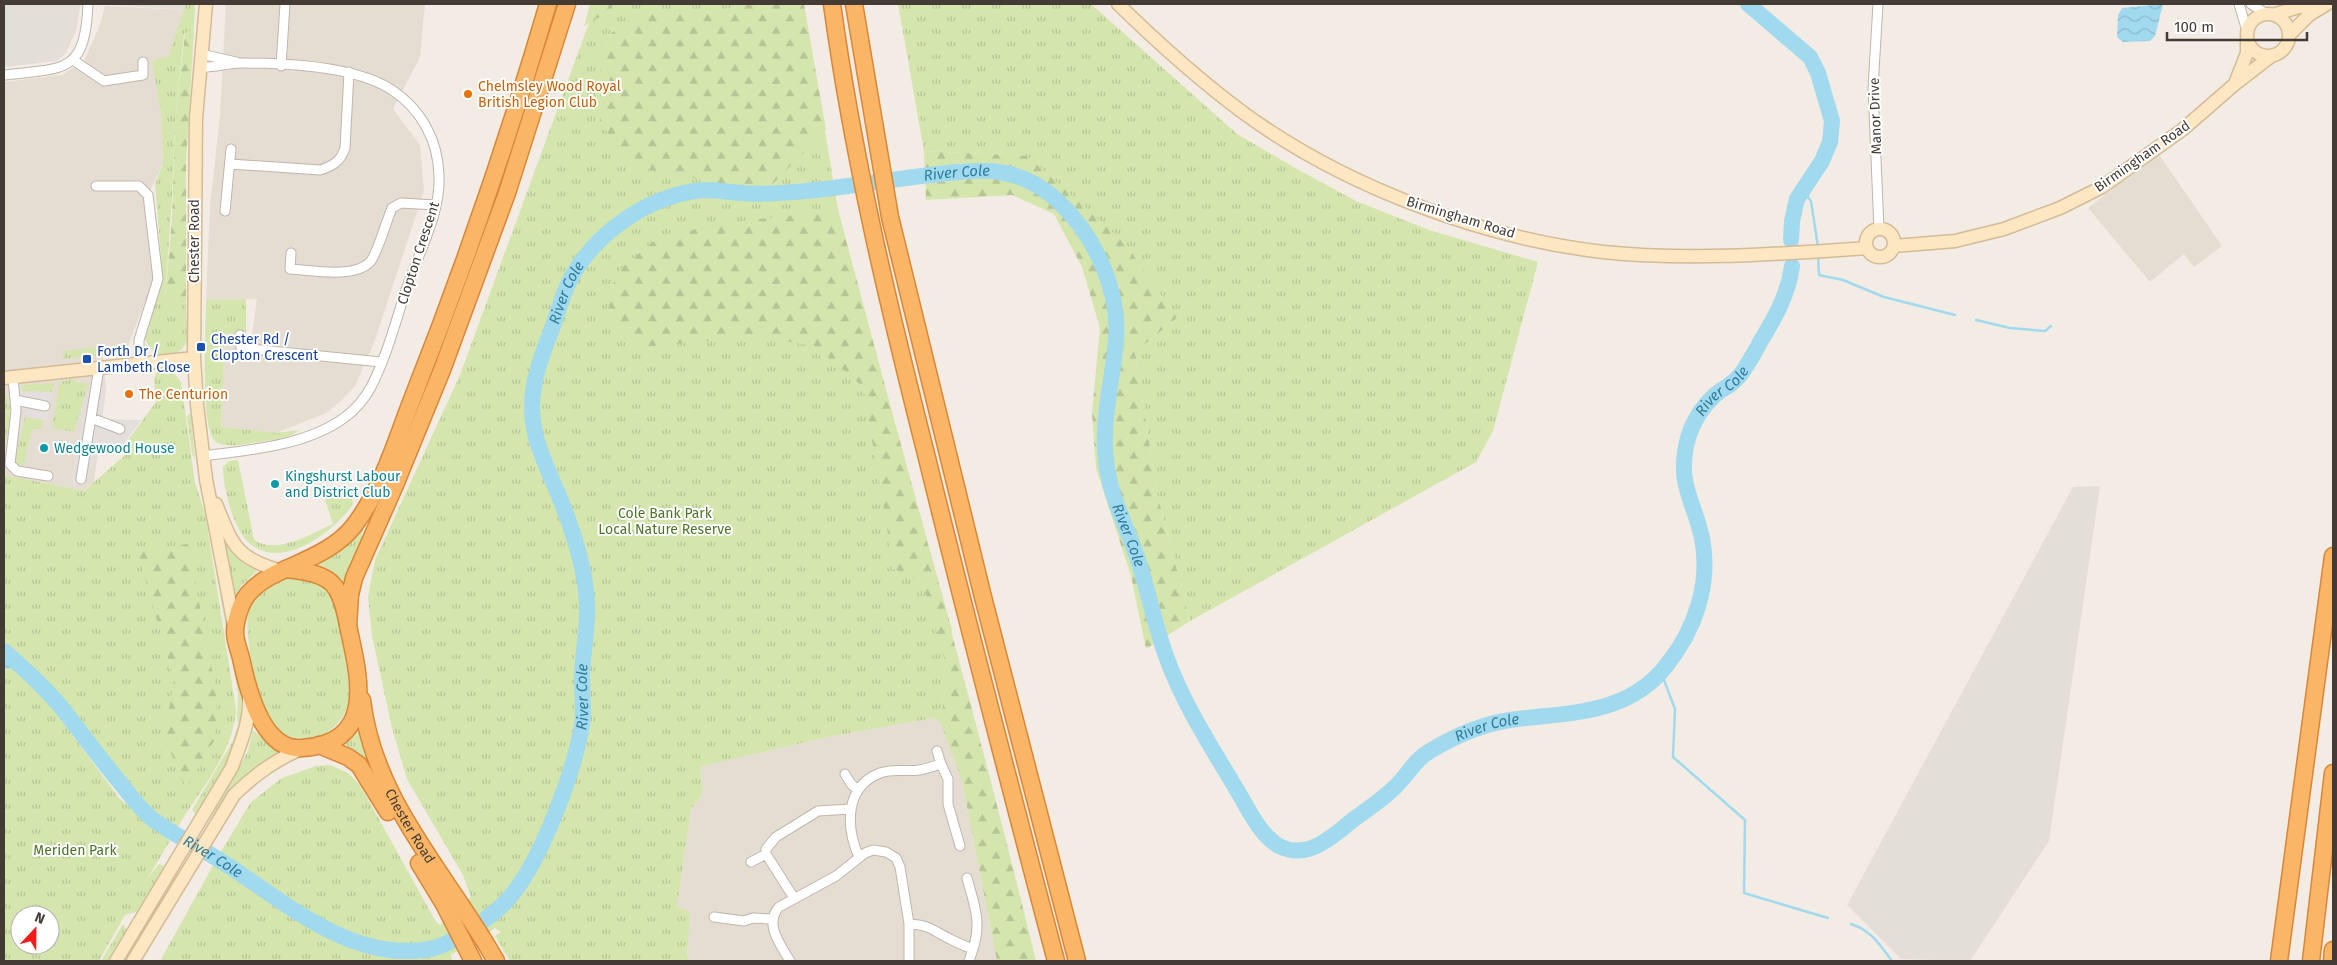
<svg xmlns="http://www.w3.org/2000/svg" width="2337" height="965" font-family="'Fira Sans',sans-serif">
	<style>
		.residential { fill: #e6ddd2 }
		.industrial { fill: #e4ded9 }
		.grass { fill: url(#grass-tufts); fill-rule: evenodd }
		.forest { fill: url(#forest-firs) }
		.parking { fill: #e2dfdd }
		.water { fill: url(#water-waves) }
		.lines { fill: none; stroke-linecap: round; stroke-linejoin: round }
		.stream { stroke: #a1d9ee; stroke-width: 2.5 }
		.river { stroke: #a1d9ee; stroke-width: 16 }
		.street-casing { stroke: #c0b5aa; stroke-width: 11 }
		.secondary-casing { stroke: #d4bb97; stroke-width: 15 }
		.highway-casing { stroke: #d98737; stroke-width: 19 }
		.street { stroke: #fff; stroke-width: 9 }
		.secondary { stroke: #fde7c3; stroke-width: 12 }
		.highway { stroke: #fab567; stroke-width: 16 }
		.food-dot { fill: #e8710a; stroke: #fff; stroke-width: 2 }
		.transit-dot { fill: #1a4fb4; stroke: #fff; stroke-width: 2 }
		.culture-dot { fill: #0f9aa8; stroke: #fff; stroke-width: 2 }
		.labels { text-anchor: middle; stroke-width: 4; stroke-linejoin: round; paint-order: stroke }
		.food-label { font-size: 14px; fill: #c56008; stroke: #fff; text-anchor: start }
		.street-label { font-size: 14px; fill: #443c34; stroke: #fff }
		.transit-label { font-size: 14px; fill: #164399; stroke: #fff; text-anchor: start }
		.culture-label { font-size: 14px; fill: #0d838f; stroke: #fff; text-anchor: start }
		.park-label { font-size: 14px; fill: #50732a; stroke: #fff }
		.water-label { font-size: 15px; font-style: italic; fill: #2e7d9c; stroke: #fff }
	</style>
	<defs>
		<pattern id="grass-tufts" width="24" height="20" patternUnits="userSpaceOnUse" patternTransform="scale(1.25)"><rect width="24" height="20" fill="#d4e5ae"/><path d="M3 7l-1-3M5 7V3M7 7l1-3M15 17l-1-3M17 17v-4M19 17l1-3" fill="none" stroke="#b7c596"/></pattern>
		<pattern id="forest-firs" width="22" height="20" patternUnits="userSpaceOnUse" patternTransform="scale(1.25)"><rect width="22" height="20" fill="#d4e5ae"/><path d="M5 1l3.5 6h-7zM16 11l3.5 6h-7z" fill="#b7c596"/></pattern>
		<pattern id="water-waves" width="16" height="10" patternUnits="userSpaceOnUse" patternTransform="scale(1.25)"><rect width="16" height="10" fill="#a1d9ee"/><path d="M0 5q4-4 8 0t8 0" fill="none" stroke="#8cbbcd"/></pattern>
	</defs>
	<rect width="100%" height="100%" fill="#f2ece4"/>
	<path class="residential" d="M226,4h199l-5,53 -27,52 27,36 4,46 -50,152 -19,43 -14,15 -15,12 -50,20 -55,-6 4,-93 27,1 5,-36 -51,1 4,-93 10,-92z
		M105,6l80,4 -17,46 -7,57 2,51 -15,31 6,83 -28,73 -23,5 3,33 -12,93 -11,9 -79,-16v-393l58,-7 22,-14 16,-36z
		M2158,153l64,93 -28,21 -10,-13 -34,28 -62,-74z
		M934,718l7,6 21,57 35,180h-308l-12,-54 14,-99 12,-15 -3,-26 128,-30z"/>
	<path class="industrial" d="M4,4h77l-5,27 -10,22 -9,8 -53,6z
		M99,4h87l-1,6z
		M2100,486l-51,355 -79,120 -69,-2 -54,-54 226,-418z"/>
	<path class="grass" d="M186,4h9l-1,25 -10,5 -9,89 -3,74 -7,103 21,4 1,36c-8,22 -34,20 -42,-1l18,-59 -8,-96 8,-20 -2,-51 -9,-52 16,-5z
		M594,4h210l34,206 50,189 64,231 -11,94 -7,-6 -106,19 -128,30 3,26 -12,16 -14,98 13,5 -3,42 2,7h-179l-15,-25 6,-4 -6,-4 -44,27 1,6h-292l60,-108 31,-51 31,-24 34,-12 14,-1 18,8 12,12 76,137 4,3 31,-28 -8,-22 -56,-96 -15,-51 -20,-92 -4,-39 7,-37 85,-185 129,-352z
		M898,4h193l146,130 58,34 61,33 73,29 109,32 -45,169 -17,31 -286,159 -33,-128 -22,-141 42,-34 -150,-162 -103,-5z
		M246,299v35h-21l-4,93 55,6 24,-3c-14,10 -31,10 -48,13 -10,2 -28,5 -37,-2 -15,-12 -9,-118 -9,-141z
		M95,347l1,9 -32,3 -1,-8z
		M158,369l15,3 8,10 14,101 10,30 31,196c-2,45 -39,84 -59,119l-32,-22 -81,-103 -22,-25 -38,-34v-169l80,16 40,-35 -1,-9 33,-45 -2,-23z
		M76,379v4h12l-14,49 -22,-4 8,-46z
		M54,383l-2,9 -31,-1 1,-6z
		M4,391c11,17 4,39 0,56z
		M191,413l4,48 -3,-8 -5,-37z
		M25,417l18,3 -2,9h-9l-9,38 -5,-3 -3,-5z
		M238,460l16,80c24,15 56,-6 79,-16l-9,-27 27,-7 2,14c-19,28 -72,68 -104,39 -16,-14 -26,-56 -26,-76l6,-6z
		M370,515l-9,20 3,3 -17,49 -20,-19 -13,-5z
		M210,525l31,174v29l-4,-7 1,-27 -30,-168z
		M225,543l14,16 19,11 -17,16 -6,13z
		M291,578c15,1 27,4 38,15 11,13 25,93 20,110 -11,34 -49,50 -77,21 -14,-15 -28,-89 -24,-110 4,-20 24,-33 43,-36z
		M12,667l15,11 19,21 73,99 51,43 -23,38 12,-15 6,3 -26,44 -14,4 -26,46h-95v-292zM20,915h30v30h-30z
		M359,727l26,60 -47,-41 12,-7z
		M237,728l3,6 -5,15 -39,65 -4,-4 41,-69z
		M253,730l18,16 14,6c-38,17 -51,34 -75,67l38,-68z
		M176,873l3,2 -52,86h-4z
		M123,924l4,7 -18,30h-8z"/>
	<path class="forest" d="M590,4h23l-2,6 -27,16z
		M750,4h54l22,126 -62,63h-24l-60,-19 -44,-6 -36,-45 1,-82 43,-32 50,6z
		M194,29l-8,133v142l-21,-4 7,-81 3,-96 10,-90z
		M924,151l103,5 98,87 52,75 -42,34 22,141 33,128 -44,28 -15,-73 -35,-108 -4,-55 8,-85 -18,-61 -28,-53 -42,-19 -86,5z
		M838,210c66,250 137,500 198,751h-39l-35,-180 -21,-57 6,-56 -25,-87 -28,-12 -31,-182 -48,-41 -56,-9 -121,10 -17,-10 -15,-38 14,-30 39,-32 66,-14z
		M188,544l29,152 -2,43 -29,49 -22,-52 10,-56 -37,-130z"/>
	<path class="parking" d="M89,386l17,3 -4,30 39,1 -22,31 -20,-5 -11,34 -4,5 -14,-1z
		M21,391l31,1 -4,29 -23,-4 -3,-11z"/>
	<path class="water" d="M2163,4l-8,32 -5,5 -27,1 -6,-5 1,-22 4,-7z
		M4,644l23,21 -23,4z"/>
	<g class="lines">
		<path class="stream" d="M1802,190l9,11 7,46
			M1818,255l1,20 24,5 41,17 71,18
			M1976,320l34,8 35,3 6,-5
			M1661,672l14,37 -2,48 72,63 -1,73 84,25
			M1851,924c20,6 29,21 41,37"/>
		<g class="river">
			<path d="M1748,4l62,53 8,16 14,48 -2,21 -8,19 -25,38 -5,22 -1,19"/>
			<path id="s1" d="M4,651c21,19 43,38 61,61 17,22 34,45 52,67 11,13 21,28 34,39 22,17 49,29 73,45 60,38 123,97 200,87 18,-2 31,-11 46,-20 15,-10 28,-19 40,-33 31,-36 64,-125 72,-172 3,-17 -1,-34 0,-51 1,-23 6,-46 5,-69 -1,-33 -12,-68 -24,-99 -15,-39 -36,-71 -30,-114 3,-23 12,-45 20,-66 5,-15 10,-33 18,-48 21,-39 63,-71 105,-83 30,-8 38,-4 67,-2 16,2 35,0 52,-1 51,-4 102,-14 153,-19 17,-1 34,-4 51,-1 23,3 44,15 60,30 36,34 61,89 57,138 -3,40 -15,80 -10,120 3,35 20,64 31,97 11,32 17,66 29,99 17,48 46,92 72,136 11,18 22,43 41,54 29,15 54,-10 75,-27 14,-10 29,-20 41,-32 13,-12 19,-27 35,-36 23,-14 53,-27 80,-31 57,-8 117,-4 156,-54 29,-36 45,-82 36,-128 -9,-40 -26,-55 -14,-100 5,-17 14,-31 27,-43 12,-10 16,-8 26,-21 2,-2 17,-27 18,-30 15,-25 29,-48 33,-78"/>
		</g>
		<defs>
			<path id="street" d="M1878,4l-5,84 6,141
				M2239,4l8,27
				M2251,4l14,9
				M201,54l35,8
				M73,60l31,21 39,-6v-13
				M281,66l4,-62
				M200,67c14,1 27,-4 41,-4 43,0 114,3 151,27 29,19 46,50 47,85 2,38 -20,77 -32,112 -11,33 -20,69 -36,100 -6,11 -16,23 -27,31 -39,28 -95,32 -141,38
				M4,75c61,-7 81,-1 84,-71
				M230,164l90,6c13,-4 21,-9 25,-22l4,-76
				M96,186h43l9,9 10,84 -19,61v24
				M225,211l6,-62
				M291,253l-1,16c21,1 64,10 80,-7 7,-7 17,-43 22,-54l9,-5 34,2
				M240,335l1,13 140,14
				M13,377l3,34 -6,53 7,7 31,5
				M15,400l30,6
				M91,418l29,11
				M81,479l18,-111
				M937,751l4,13
				M845,774l6,10 7,6
				M859,857c-13,-29 -15,-70 21,-84 13,-5 25,-1 39,-3 7,-1 15,-4 22,-6l7,15v25l12,42
				M751,862l15,-8
				M794,898l-28,-44v-5l10,-12 42,-26 33,-2
				M714,917l30,4 9,-3 18,1
				M909,924c21,1 23,6 41,15 7,4 15,7 23,10 9,-27 1,-45 -6,-71
				M790,961c-10,-17 -26,-37 -11,-54l57,-31 29,-23 8,-3 13,2 10,6 4,9 9,57v37
				M969,961l4,-12"/>
			<path id="secondary" d="M206,4l-10,114 -2,240 3,47 9,74 28,146
				M1118,4c40,39 82,77 127,110 99,72 236,124 358,138 87,9 176,2 263,-4
				M2247 35a21 21 0 1 1 42 0a21 21 0 1 1-42 0Z
				M2276,14l23,-7 23,-3
				M2289,35l20,-20 18,-11
				M2236,81l11,-28v-14
				M1866 243a14 14 0 1 1 28 0a14 14 0 1 1-28 0Z
				M1894,246l61,-5 49,-12 56,-21 42,-21 80,-57 53,-46 35,-27
				M4,378l190,-20
				M216,504c17,41 19,54 65,67
				M116,961l116,-194c8,-23 18,-44 17,-68
				M133,961l101,-166c20,-20 41,-35 67,-46"/>
			<g id="highway">
				<path d="M832,4c21,154 57,304 95,454 41,168 85,336 129,503"/>
				<path d="M854,4l36,213 93,380 94,364"/>
				<path d="M286,569c24,-11 50,-21 67,-42 29,-37 43,-87 60,-130 51,-129 96,-260 135,-393"/>
				<path d="M286,569c16,2 39,4 49,18 9,12 12,33 15,48 11,49 23,108 -48,113 -40,4 -55,-61 -61,-90 -2,-8 -6,-17 -6,-26 0,-7 3,-19 6,-26 7,-19 28,-30 45,-37z"/>
				<path d="M348,626l2,-31 4,-17 41,-93 47,-115 65,-177 60,-189"/>
				<path id="s2" d="M362,700c12,102 86,175 134,261"/>
				<path d="M319,745l29,12 11,8 29,47"/>
				<path d="M419,863l25,41 29,57"/>
				<path d="M2279,961l54,-405"/>
				<path d="M2311,961l22,-188"/>
				<path d="M2332,961l1,-11"/>
			</g>
		</defs>
		<use href="#street" class="street-casing"/>
		<use href="#secondary" class="secondary-casing"/>
		<use href="#highway" class="highway-casing"/>
		<use href="#street" class="street"/>
		<use href="#secondary" class="secondary"/>
		<use href="#highway" class="highway"/>
	</g>
	<g class="food-dot">
		<circle cx="468" cy="94" r="5"/>
		<circle cx="129" cy="394" r="5"/>
	</g>
	<g class="transit-dot">
		<rect x="196" y="342" width="10" height="10" rx="2.5"/>
		<rect x="82" y="354" width="10" height="10" rx="2.5"/>
	</g>
	<g class="culture-dot">
		<circle cx="44" cy="448" r="5"/>
		<circle cx="275" cy="484" r="5"/>
	</g>
	<g class="labels">
		<g class="food-label">
			<text x="478" y="91">Chelmsley Wood Royal<tspan x="478" dy="16">British Legion Club</tspan></text>
			<text x="139" y="399">The Centurion</text>
		</g>
		<g class="street-label">
			<text transform="translate(1875 116) rotate(-92)" y="5">Manor Drive</text>
			<text transform="translate(2142 156) rotate(-35)" y="5">Birmingham Road</text>
			<text transform="translate(1461 217) rotate(17)" y="5">Birmingham Road</text>
			<text transform="translate(194 241) rotate(-90)" y="5">Chester Road</text>
			<text transform="translate(418 253) rotate(-72)" y="5">Clopton Crescent</text>
			<text dy="5" stroke="none"><textPath href="#s2" startOffset="136">Chester Road</textPath></text>
		</g>
		<g class="transit-label">
			<text x="211" y="344">Chester Rd /<tspan x="211" dy="16">Clopton Crescent</tspan></text>
			<text x="97" y="356">Forth Dr /<tspan x="97" dy="16">Lambeth Close</tspan></text>
		</g>
		<g class="culture-label">
			<text x="54" y="453">Wedgewood House</text>
			<text x="285" y="481">Kingshurst Labour<tspan x="285" dy="16">and District Club</tspan></text>
		</g>
		<g class="park-label">
			<text x="665" y="518">Cole Bank Park<tspan x="665" dy="16">Local Nature Reserve</tspan></text>
			<text x="75" y="855">Meriden Park</text>
		</g>
		<g class="water-label">
			<text dy="5" stroke="none"><textPath href="#s1" startOffset="1705">River Cole</textPath></text>
			<text dy="5" stroke="none"><textPath href="#s1" startOffset="1270">River Cole</textPath></text>
			<text dy="5" stroke="none"><textPath href="#s1" startOffset="3262">River Cole</textPath></text>
			<text dy="5" stroke="none"><textPath href="#s1" startOffset="2169">River Cole</textPath></text>
			<text dy="5" stroke="none"><textPath href="#s1" startOffset="851">River Cole</textPath></text>
			<text dy="5" stroke="none"><textPath href="#s1" startOffset="2768">River Cole</textPath></text>
			<text dy="5" stroke="none"><textPath href="#s1" startOffset="296">River Cole</textPath></text>
		</g>
	</g>
	<rect width="2337" height="965" fill="none" stroke="#443c34" stroke-width="10"/>
	<g transform="translate(35 930) rotate(22)"><circle r="24" fill="#ffffff" stroke="#b4b1ae"/>
	<path d="M0-4L9 19L0 12L-9 19Z" fill="#f41b19"/>
	<text y="-8" font-size="14" font-weight="bold" text-anchor="middle" fill="#443c34">N</text>
	</g>
	<path d="M2167 32v8h140v-8" fill="none" stroke="#443c34" stroke-width="2.5"/>
	<text x="2174" y="32" font-size="15" fill="#443c34" stroke="#ffffff" stroke-width="4" paint-order="stroke">100 m</text>
</svg>
